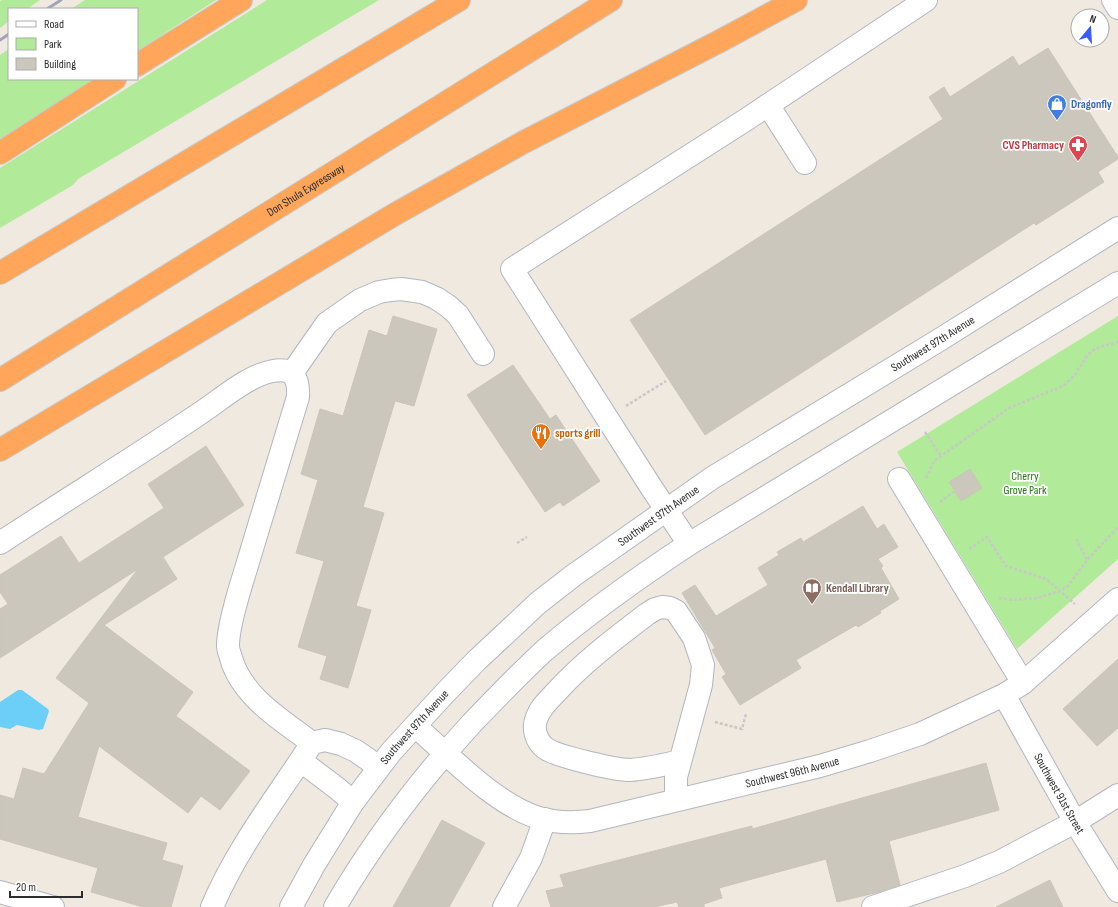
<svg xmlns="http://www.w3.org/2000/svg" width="1118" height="907" font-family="'Sofia Sans Condensed',sans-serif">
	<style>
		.green { fill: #b1ea98 }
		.water { fill: #6bcff8 }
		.building { fill: #cbc7bd; stroke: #ccc5b8 }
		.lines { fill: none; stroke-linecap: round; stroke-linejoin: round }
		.minor-casing { stroke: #b3b5c2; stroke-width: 24 }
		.highway-casing { stroke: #c8c8c8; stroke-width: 24 }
		.path { stroke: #c8c8c8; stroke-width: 2.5; stroke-dasharray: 3 2; stroke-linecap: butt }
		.minor { stroke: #fff; stroke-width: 22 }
		.highway { stroke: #ffa65a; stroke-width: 22 }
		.rail { stroke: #a1a3b9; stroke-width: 3 }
		.labels { text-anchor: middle; stroke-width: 3.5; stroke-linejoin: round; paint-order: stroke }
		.shop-label { font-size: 12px; font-weight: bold; fill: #366cbe; stroke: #fff; text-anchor: start }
		.health-label { font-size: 12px; font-weight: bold; fill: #be3a42; stroke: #fff; text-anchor: end }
		.street-label { font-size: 12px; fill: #2d2d2d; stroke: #fff }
		.food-label { font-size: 12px; font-weight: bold; fill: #c56008; stroke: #fff; text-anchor: start }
		.park-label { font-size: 12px; fill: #267215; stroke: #fff }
		.education-label { font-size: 12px; font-weight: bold; fill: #785e54; stroke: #fff; text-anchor: start }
	</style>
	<rect width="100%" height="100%" fill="#efe9df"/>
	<path class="green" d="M2,0h38l-13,9h-18v12l-9,7v-27z
		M85,0h131l-79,51v-42h-66z
		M267,0h112l-301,179 -5,6 -73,43v-60z
		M9,49v30h86l-95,60v-84z
		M1118,316v243l-101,90 -120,-197z"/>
	<path class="water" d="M18,690h4l26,19 1,2 -6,18 -4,1 -22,-5 -7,4 -10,-2v-25z"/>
	<path class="building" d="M1048,48l70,109v2l-20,13 6,10 -68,43 -2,-2 -329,212 -75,-115 313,-201 -14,-22 15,-10 6,10 63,-41 6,10z
		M393,316l44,13 -23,77 -19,-5 -32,106 21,6 -28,93 15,4 -23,78 -28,-9 7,-23 -29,-9 26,-86 -28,-8 22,-73 -17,-6 19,-65 23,7 26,-86 18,6z
		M513,365l37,54 6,-4 44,66 -37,25 -3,-4 -15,10 -78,-117z
		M206,446l38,59 -81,52 14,22 -73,46 89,67 -17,24 74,55 -30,39 -19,-14 -13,17 -89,-67 -21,71 89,26 -5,17 21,6 -12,41h-28l-52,-15 7,-24 -98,-29v-44l14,4 9,-31 21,6 45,-71 -33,-25 82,-109 -138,89v-49l8,-5 -8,-12v-17l61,-39 18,27 85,-55 -16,-24z
		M970,469l12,19 -21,13 -12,-19z
		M863,506l14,23 7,-5 14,23 -20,12 5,7 -2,2 18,31 -19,12 1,2 -23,14 -2,-2 -60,35 5,8 -61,37 -18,-28 4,-3 -14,-24 3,-2 -33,-55 13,-8 21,31 52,-31 -10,-17 21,-13 -2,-3 24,-14 2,4z
		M1118,659v69l-21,18 -34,-37z
		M986,763l13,47 -110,31 11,44 -21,7 -42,10 -11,-43 -107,29 3,10 -18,6v3h-25l-2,-5 -23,5h-103l-5,-16 18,-4 -4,-12 192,-49v3z
		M442,820l43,23 -36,64h-56z
		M1050,880l13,27h-67z"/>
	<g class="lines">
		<defs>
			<g id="minor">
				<path d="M1113,0l5,8"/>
				<path d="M768,105l37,58"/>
				<path d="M292,373l35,-50 33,-23 19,-8 12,-2 10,-1 21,3 14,6 12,8 10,9 25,39"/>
				<path d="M899,479l124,204"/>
				<path d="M0,543c64,-42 129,-82 193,-125 23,-14 54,-43 80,-47 21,-4 26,8 25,26l-60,198c-4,16 -10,34 -10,51 0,4 2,8 3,12 11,39 51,62 81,85"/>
				<path d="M689,544l-38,-57 -139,-218 232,-148 182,-121"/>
				<path id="s1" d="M1004,695l71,127 43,69"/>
				<path id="s2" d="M415,726c35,30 79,78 124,92 17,5 34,5 51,3l230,-55 50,-15 50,-17 84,-39 19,-12 95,-84"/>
				<path d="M301,761l37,28 15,13"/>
				<path d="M676,800v-23l25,-92 2,-20 -9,-27 -18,-27 -6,-3 -8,-1 -7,2 -8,5c-31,24 -61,46 -88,75 -8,9 -18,17 -22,28 -5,11 -1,24 8,31 10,8 70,22 85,22 17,-1 33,-5 50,-9"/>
				<path d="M0,892l53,15"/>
				<path d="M212,907c25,-59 65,-110 100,-164l13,-3 16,4 15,7 23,16"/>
				<path id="s3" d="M291,907l23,-42 39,-63 38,-50 54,-59 31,-32 62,-58 36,-28 138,-97 224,-136 182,-114"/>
				<path d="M335,907c39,-67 85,-127 137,-184 24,-25 48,-50 73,-73 46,-39 94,-73 144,-106l429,-261"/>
				<path d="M504,907l27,-49 14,-39"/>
				<path d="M873,907l92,-31 34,-14 76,-40 43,-27"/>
			</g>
			<g id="highway">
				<path d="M137,65l104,-65"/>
				<path d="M0,153l115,-74"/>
				<path d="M0,273l459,-273"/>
				<path id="s4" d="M0,380l611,-380"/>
				<path d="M0,450l397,-237 127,-71 196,-101 76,-41"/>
			</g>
		</defs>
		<use href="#minor" class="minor-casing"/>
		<use href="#highway" class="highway-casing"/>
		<path class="path" d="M626,406l40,-25
			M925,432l16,24
			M926,478l8,-17 75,-53 54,-22 12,-11 11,-18 4,-4 5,-4 9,-3 14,-4
			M940,502l15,-11
			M1076,539l11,21
			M517,543l10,-6
			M969,549l18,-12 19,29 40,13 29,25
			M999,598l13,2 25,-2 23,-7 8,-5 20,-27 30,-32
			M715,722l27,7 4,-15"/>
		<use href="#minor" class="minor"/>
		<use href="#highway" class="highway"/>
		<path class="rail" d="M47,9l14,-9
			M0,40l9,-6"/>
	</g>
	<defs>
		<symbol id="shop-pin" viewBox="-11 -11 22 30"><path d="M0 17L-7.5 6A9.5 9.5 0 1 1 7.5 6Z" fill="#3f7fe0" stroke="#fff"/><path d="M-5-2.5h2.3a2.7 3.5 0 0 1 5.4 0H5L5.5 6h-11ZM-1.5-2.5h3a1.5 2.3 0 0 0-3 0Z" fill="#fff"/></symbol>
		<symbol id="pharmacy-pin" viewBox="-11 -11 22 30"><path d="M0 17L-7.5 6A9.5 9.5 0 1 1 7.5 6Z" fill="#e0444e" stroke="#fff"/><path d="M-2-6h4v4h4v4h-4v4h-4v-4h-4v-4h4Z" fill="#fff"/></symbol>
		<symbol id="restaurant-pin" viewBox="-11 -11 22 30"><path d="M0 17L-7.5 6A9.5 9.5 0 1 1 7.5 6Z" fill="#e8710a" stroke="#fff"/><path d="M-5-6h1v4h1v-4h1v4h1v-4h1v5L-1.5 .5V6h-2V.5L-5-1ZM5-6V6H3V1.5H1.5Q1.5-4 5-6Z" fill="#fff"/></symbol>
		<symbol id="library-pin" viewBox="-11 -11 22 30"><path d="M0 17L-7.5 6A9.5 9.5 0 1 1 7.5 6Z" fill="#8d6e63" stroke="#fff"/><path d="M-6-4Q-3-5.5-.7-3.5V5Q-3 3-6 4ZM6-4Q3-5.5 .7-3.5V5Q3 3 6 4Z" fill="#fff"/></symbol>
	</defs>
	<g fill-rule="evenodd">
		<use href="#shop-pin" x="1046" y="93" width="22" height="30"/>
		<use href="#pharmacy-pin" x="1067" y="134" width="22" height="30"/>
		<use href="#restaurant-pin" x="530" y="422" width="22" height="30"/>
		<use href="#library-pin" x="801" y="577" width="22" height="30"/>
	</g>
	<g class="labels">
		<g class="shop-label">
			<text x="1071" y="108">Dragonfly</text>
		</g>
		<g class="health-label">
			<text x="1064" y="149">CVS Pharmacy</text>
		</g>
		<g class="street-label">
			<text dy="4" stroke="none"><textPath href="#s4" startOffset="360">Don Shula Expressway</textPath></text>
			<text dy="4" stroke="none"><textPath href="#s3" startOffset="867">Southwest 97th Avenue</textPath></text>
			<text dy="4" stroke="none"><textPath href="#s3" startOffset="543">Southwest 97th Avenue</textPath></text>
			<text dy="4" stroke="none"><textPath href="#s3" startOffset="219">Southwest 97th Avenue</textPath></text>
			<text dy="4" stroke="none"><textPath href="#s2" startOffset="415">Southwest 96th Avenue</textPath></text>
			<text dy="4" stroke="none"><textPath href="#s1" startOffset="113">Southwest 91st Street</textPath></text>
		</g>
		<g class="food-label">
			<text x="555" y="437">sports grill</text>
		</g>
		<g class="park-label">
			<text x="1025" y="480">Cherry<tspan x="1025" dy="14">Grove Park</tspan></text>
		</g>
		<g class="education-label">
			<text x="826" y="592">Kendall Library</text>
		</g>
	</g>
	<rect x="8" y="8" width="130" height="72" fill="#ffffff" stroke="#ababab"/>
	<rect x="16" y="21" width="20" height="6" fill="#ffffff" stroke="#ababab"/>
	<text x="44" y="28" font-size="12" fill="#2d2d2d">Road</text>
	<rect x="16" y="38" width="20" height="12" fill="#b1ea98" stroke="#ababab"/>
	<text x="44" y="48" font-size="12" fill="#2d2d2d">Park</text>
	<rect x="16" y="58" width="20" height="12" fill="#cbc7bd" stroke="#ababab"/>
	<text x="44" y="68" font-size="12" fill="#2d2d2d">Building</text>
	<g transform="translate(1090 28) rotate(18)"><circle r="19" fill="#ffffff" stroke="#ababab"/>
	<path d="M0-3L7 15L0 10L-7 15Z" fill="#3c5bff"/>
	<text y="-6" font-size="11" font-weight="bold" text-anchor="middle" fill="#2d2d2d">N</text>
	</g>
	<path d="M10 891v6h72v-6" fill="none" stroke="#2d2d2d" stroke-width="2"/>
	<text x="16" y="891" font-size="12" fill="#2d2d2d" stroke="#ffffff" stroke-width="3" paint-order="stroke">20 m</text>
</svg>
